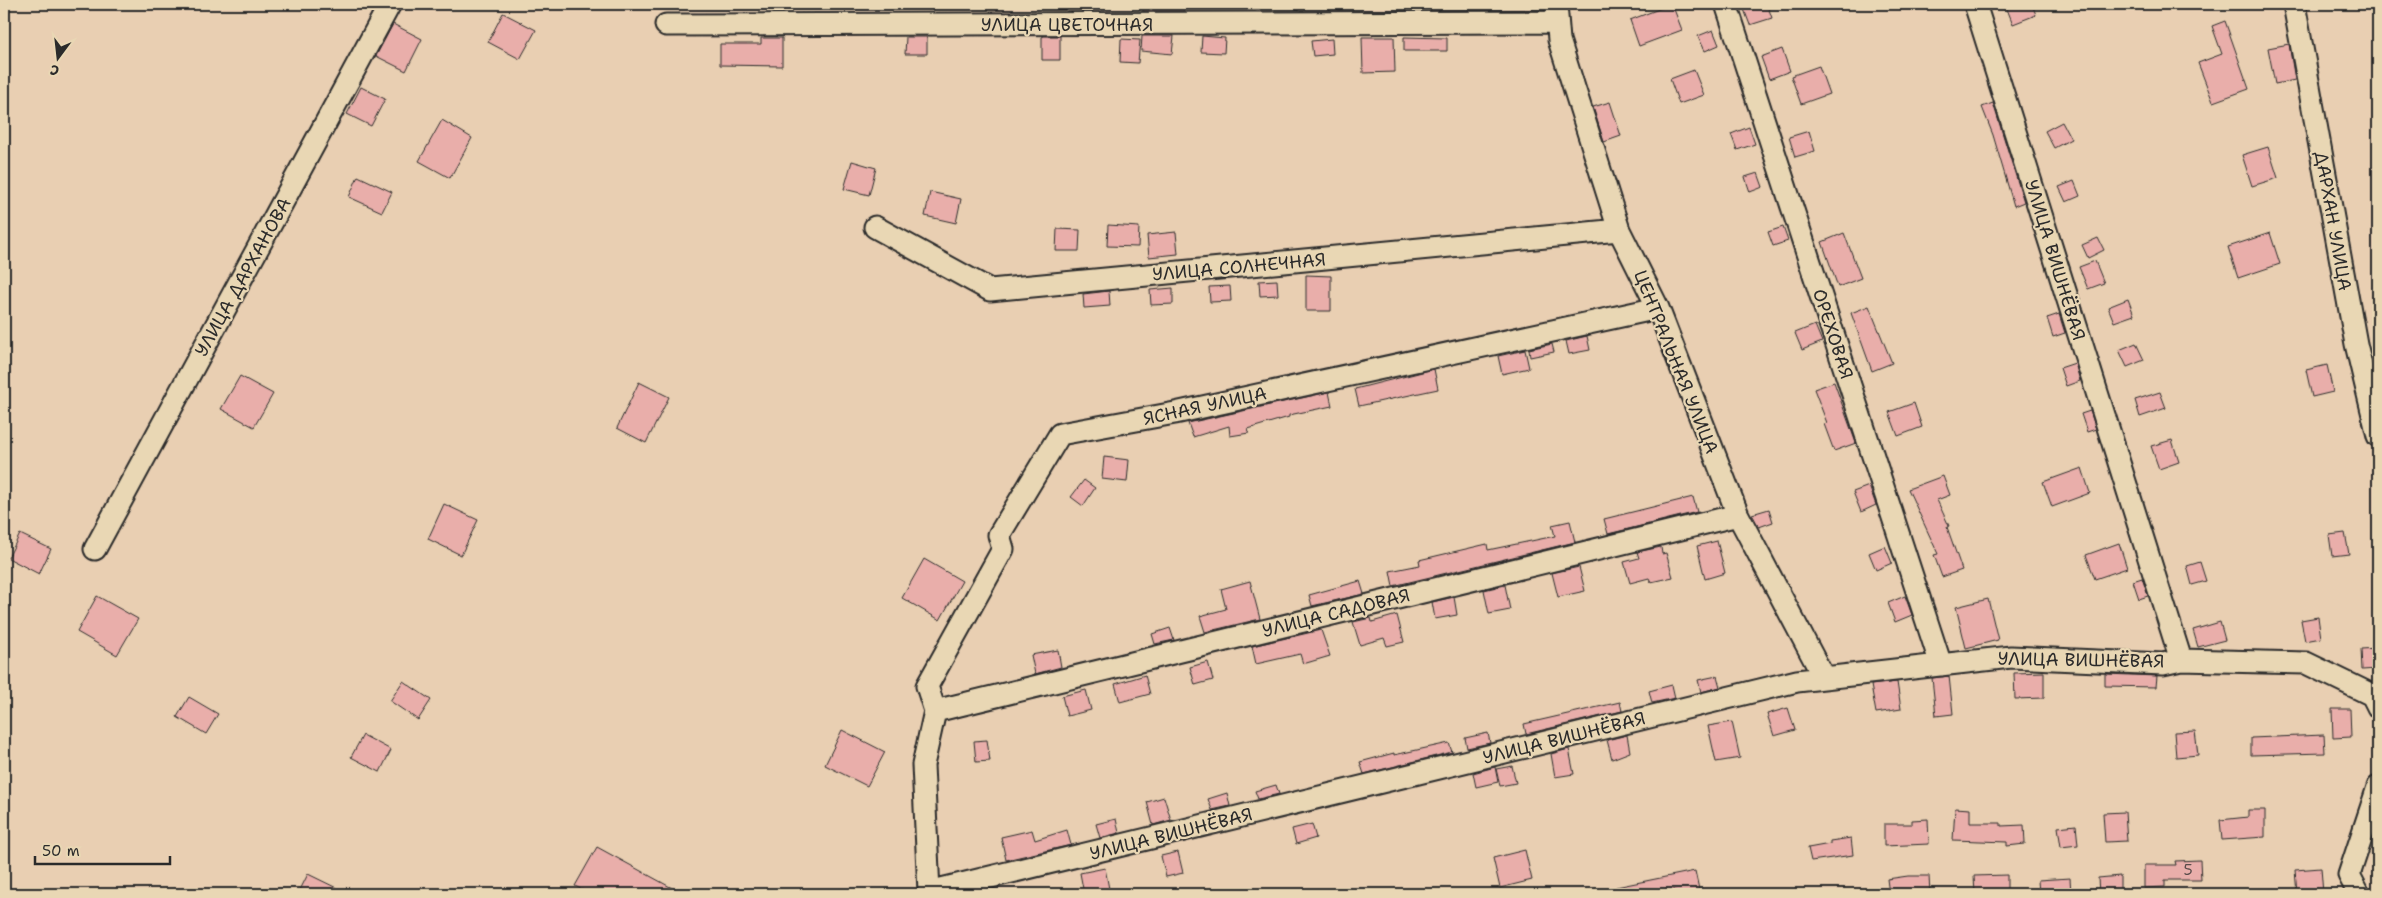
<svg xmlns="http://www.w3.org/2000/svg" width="2382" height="898" font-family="'Shantell Sans',sans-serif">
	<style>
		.building { fill: #e9aeaa; stroke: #2b2b2b }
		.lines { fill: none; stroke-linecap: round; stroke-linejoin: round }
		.minor-casing { stroke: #2b2b2b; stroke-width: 25 }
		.minor { stroke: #e9d7b4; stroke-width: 21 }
		.labels { text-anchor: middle; stroke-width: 4.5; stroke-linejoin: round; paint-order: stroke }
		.number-label { font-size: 15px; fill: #5a4c4b }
		.street-label { font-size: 18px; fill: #2b2b2b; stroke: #e9d7b4 }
	</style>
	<rect width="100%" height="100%" fill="#e9cfb2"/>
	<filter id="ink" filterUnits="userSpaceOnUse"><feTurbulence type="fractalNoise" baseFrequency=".02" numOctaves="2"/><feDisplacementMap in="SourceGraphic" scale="10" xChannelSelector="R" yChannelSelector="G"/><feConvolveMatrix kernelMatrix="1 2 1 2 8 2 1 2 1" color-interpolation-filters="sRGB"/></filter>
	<g filter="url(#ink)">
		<path class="building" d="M1143,4h41v7h-41z
			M1672,4l10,26 -43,16 -9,-26z
			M1742,4h25l5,14 -22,7z
			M2005,4h27l4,11 -23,9z
			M503,13l33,17 -16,29 -32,-17z
			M2225,21l24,68 -36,13 -15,-39 24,-9 -10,-28z
			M393,24l29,15 -16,32 -30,-15z
			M1713,30l6,15 -14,6 -7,-15z
			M1044,36h16v24h-18v-23z
			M1142,36h32l-2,18 -31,-3z
			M1202,36l23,2 -1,15 -23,-1z
			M906,37h21v17h-22z
			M1362,37h32l1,35 -32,1z
			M1404,37l43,1v13h-43z
			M761,38h21v28l-62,-1v-21h41z
			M1121,39l19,1 -2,23 -18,-1z
			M1332,39l1,15 -20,2 -2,-15z
			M2289,44l6,36 -20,4 -7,-36z
			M1782,49l8,22 -21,8 -8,-22z
			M1819,66l10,28 -28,10 -10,-28z
			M1694,70l10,25 -25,9 -9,-25z
			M361,87l24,12 -14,27 -24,-12z
			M1610,102l11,34 -17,6 -11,-35z
			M1993,103l31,99 -10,4 -21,-71 -11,-28z
			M442,120l30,18 -22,40 -31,-17z
			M2062,122l9,17 -17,9 -9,-17z
			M1749,127l6,17 -18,6 -6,-16z
			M1809,131l6,20 -20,6 -6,-20z
			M2268,147l10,31 -26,8 -10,-31z
			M852,161l24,7 -7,27 -25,-6z
			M1758,173l5,14 -13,5 -5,-15z
			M358,176l34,16 -10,20 -33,-15z
			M2074,181l6,15 -14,6 -7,-15z
			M930,192l31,7 -5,24 -31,-7z
			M1108,225l31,2 -1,20 -31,-1z
			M1783,227l5,14 -15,5 -5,-14z
			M1057,229l23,1 -1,21h-23z
			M1176,232l2,22 -29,3 -2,-22z
			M1844,233l17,45 -23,9 -16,-45z
			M2270,233l10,31 -42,14 -10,-31z
			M2098,238l6,12 -16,8 -6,-13z
			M2095,261l9,22 -16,6 -9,-22z
			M1306,275l25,1v35h-25z
			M1277,280l1,15 -18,1 -1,-15z
			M1230,286l1,15 -21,1 -1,-15z
			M1173,288v16l-22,1 -1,-15z
			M1109,291l1,15 -26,2 -1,-14z
			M2128,299l6,16 -20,7 -6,-15z
			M1869,306l23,57 -20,8 -21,-58z
			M2059,314l6,19 -12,4 -6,-19z
			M1815,325l7,17 -20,8 -7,-17z
			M1587,336l3,14 -21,4 -3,-13z
			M2136,343l8,17 -17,7 -8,-17z
			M1552,344l2,8 -24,5 -1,-8z
			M1525,350l4,18 -27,6 -4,-18z
			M2075,363l5,18 -14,5 -6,-18z
			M2327,365l6,27 -21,5 -6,-27z
			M1434,369l4,20 -79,17 -4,-17z
			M240,376l33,18 -19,33 -33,-18z
			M639,382l30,15 -23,46 -29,-15z
			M1834,382l22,61 -22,8 -10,-27 3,-1 -13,-34z
			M1329,392l3,14 -43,9v2l-41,12 1,4 -19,3 -1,-10 -36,11 -5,-14z
			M2160,392l6,16 -26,9 -5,-17z
			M1914,403l8,24 -24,9 -9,-24z
			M2090,411l6,18 -9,3 -6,-18z
			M2172,440l7,22 -20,7 -8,-23z
			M1104,457l25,3 -2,22 -25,-3z
			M2082,468l8,25 -38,14 -9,-25z
			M1943,476l7,19 -13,5 12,26 -2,1 15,43 -20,7 -8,-22 4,-1 -30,-65z
			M1084,480l11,8 -12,18 -12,-9z
			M1869,486l7,19 -15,7 -8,-20z
			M1693,497l4,15 -89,22 -4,-15z
			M444,504l34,16 -17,35 -33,-16z
			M1769,509l4,13 -14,5 -7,-13z
			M1570,521l5,21 -182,44 -3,-15 30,-6 -1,-5 68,-16 1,6 67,-14 -3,-11z
			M2345,533l4,21 -17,2 -3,-21z
			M20,534l31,15 -12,25 -31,-16z
			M1717,541l8,32 -20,6 -8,-33z
			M2119,543l8,25 -32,11 -9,-24z
			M1885,546l7,17 -16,7 -7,-17z
			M1661,547l1,7 4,-1 7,24 -22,5 -2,-4 -19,5 -6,-21 15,-4 -2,-6z
			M924,559l38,22 -22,39 -38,-22z
			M2200,562l6,19 -14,4 -5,-19z
			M1579,567l6,24 -27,6 -6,-24z
			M2142,578l6,18 -9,3 -6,-18z
			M1250,581l10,38 -55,13 -5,-16 26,-7 -5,-20z
			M1360,581l4,13 -52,12 -3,-11z
			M1505,585l5,25 -21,4 -5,-24z
			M97,596l41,23 -21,36 -40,-23z
			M1905,596l7,19 -17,7 -7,-19z
			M1454,597l3,18 -22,4 -3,-17z
			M1988,599l10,41 -32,8 -10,-41z
			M1397,615l7,27 -17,4 -3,-8 -24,7 -7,-23 18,-4 1,4z
			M2318,617l3,21 -16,3 -4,-21z
			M2220,622l5,18 -27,7 -5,-17z
			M1170,628l4,12 -19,4 -3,-10z
			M1321,630l9,26 -27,8 -3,-10 -44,10 -4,-18z
			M2378,648v21l-16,1 -1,-21z
			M1058,650l3,17 -26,7 -4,-19z
			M1208,662l5,18 -18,5 -5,-18z
			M2044,672v26l-29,1 -1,-26z
			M2105,674l52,2 -1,11 -51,-1z
			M1145,675l5,19 -30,8 -5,-18z
			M1717,676l3,11 -19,5 -3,-12z
			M1949,676l4,38 -17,2 -4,-38z
			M403,681l28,19 -13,20 -28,-19z
			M1897,682l4,27 -25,4 -5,-28z
			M1672,685l3,13 -23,5 -3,-12z
			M1086,690l5,20 -24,6 -5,-20z
			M189,697l29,17 -12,20 -29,-17z
			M1620,702l2,9 -96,23 -2,-10z
			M1788,708l7,22 -21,6 -7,-22z
			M2332,709h18l1,28 -18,1z
			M1732,722l8,36 -24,4 -8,-36z
			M842,730l43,22 -18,34 -42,-21z
			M2195,731l3,24 -22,2 -2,-25z
			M1488,733l2,10 -23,5 -2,-10z
			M363,735l28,15 -11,22 -29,-15z
			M1627,735l3,17 -18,7 -5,-19z
			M2324,735l1,18 -74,2v-17z
			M987,740l3,21 -14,1 -2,-21z
			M1449,743l3,9 -88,22 -4,-12 34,-9v2z
			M1569,749l5,25 -19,3 -4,-23z
			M1512,766l4,17 -16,3 -4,-17z
			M1495,767l3,15 -22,5 -3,-14z
			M1276,785l3,9 -21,5 -3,-8z
			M1227,793l3,13 -18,4 -4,-11z
			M1164,797l7,23 -18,5 -6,-23z
			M1955,808l15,1v14h31v3l23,-1 1,19 -18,2v-4l-54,-2z
			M2248,810h17v27l-43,3 -2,-20 28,-3z
			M2125,812l2,29 -22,1 -2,-29z
			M1116,819l3,14 -19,5 -4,-14z
			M1928,819l1,25 -45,2v-22h28v-4z
			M1312,824l4,14 -20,6 -4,-15z
			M2076,825l2,20 -17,2 -3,-20z
			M1032,830l3,10 32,-10 4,15 -65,15 -5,-23z
			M1851,838l2,17 -42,6 -3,-13 22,-4v-3z
			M597,847l86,47h-93l-15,-8z
			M1525,850l7,30 -32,8 -7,-30z
			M1178,852l5,21 -17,4 -5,-21z
			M2200,860l1,20h-36v7l-21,1v-23h32l-1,-4z
			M1105,868l5,26h-26l-4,-21z
			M2321,868l2,26h-26l-2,-24z
			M1695,871l5,23h-24l-1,-4 -25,4h-34v-7z
			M308,874l41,20h-51z
			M2007,875v18l-32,1 -1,-18z
			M1908,876h21l1,18h-41l-2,-15z
			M2120,876v18h-21l-1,-16z
			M2070,878l1,16h-32l-1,-14z"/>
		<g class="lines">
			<defs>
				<path id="minor" d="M1556,4l3,36 60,190 39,78 80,207 86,163
					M1726,4l215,661
					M1975,4l206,656
					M2294,4l62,340 22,92
					M666,25l891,-3
					M875,227l115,63 629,-60
					M95,549l295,-545
					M935,711l-12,54 6,127 868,-211 214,-24 152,7 18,-4 125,3 66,32 6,12
					M935,711l-8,-25 76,-137 -4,-14 61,-101 115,-21 483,-105
					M935,711l803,-196
					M2359,894l-10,-19 29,-88"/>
			</defs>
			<use href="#minor" class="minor-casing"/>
			<use href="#minor" class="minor"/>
		</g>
	</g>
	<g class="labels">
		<g class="number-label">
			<text x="2188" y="875">5</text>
		</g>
		<g class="street-label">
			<text x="1067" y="31">УЛИЦА ЦВЕТОЧНАЯ</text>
			<text transform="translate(2333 221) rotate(80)" y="6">ДАРХАН УЛИЦА</text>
			<text transform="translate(2055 260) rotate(73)" y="6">УЛИЦА ВИШНЁВАЯ</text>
			<text transform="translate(1239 267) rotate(-5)" y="6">УЛИЦА СОЛНЕЧНАЯ</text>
			<text transform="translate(243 277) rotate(-61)" y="6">УЛИЦА ДАРХАНОВА</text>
			<text transform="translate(1833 334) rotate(72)" y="6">ОРЕХОВАЯ</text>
			<text transform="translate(1676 362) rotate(68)" y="6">ЦЕНТРАЛЬНАЯ УЛИЦА</text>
			<text transform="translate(1205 406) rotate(-12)" y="6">ЯСНАЯ УЛИЦА</text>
			<text transform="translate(1336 613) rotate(-14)" y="6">УЛИЦА САДОВАЯ</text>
			<text transform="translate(2081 660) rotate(1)" y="6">УЛИЦА ВИШНЁВАЯ</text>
			<text transform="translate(1564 738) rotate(-14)" y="6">УЛИЦА ВИШНЁВАЯ</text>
			<text transform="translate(1171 834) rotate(-14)" y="6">УЛИЦА ВИШНЁВАЯ</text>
		</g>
	</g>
	<rect width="2382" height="898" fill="none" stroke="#e9d7b4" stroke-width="20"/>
	<rect x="10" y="10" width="2362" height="878" fill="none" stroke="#2b2b2b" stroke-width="2" filter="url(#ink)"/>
	<g transform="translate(58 58) rotate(195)" stroke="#e9d7b4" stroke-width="4" paint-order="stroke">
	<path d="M0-4L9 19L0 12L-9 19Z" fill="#2b2b2b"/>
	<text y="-8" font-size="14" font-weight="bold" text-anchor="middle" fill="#2b2b2b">С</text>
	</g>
	<path d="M35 856v8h135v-8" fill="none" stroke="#2b2b2b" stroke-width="2.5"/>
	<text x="42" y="856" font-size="15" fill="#2b2b2b" stroke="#e9d7b4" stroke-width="4" paint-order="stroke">50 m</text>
</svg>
